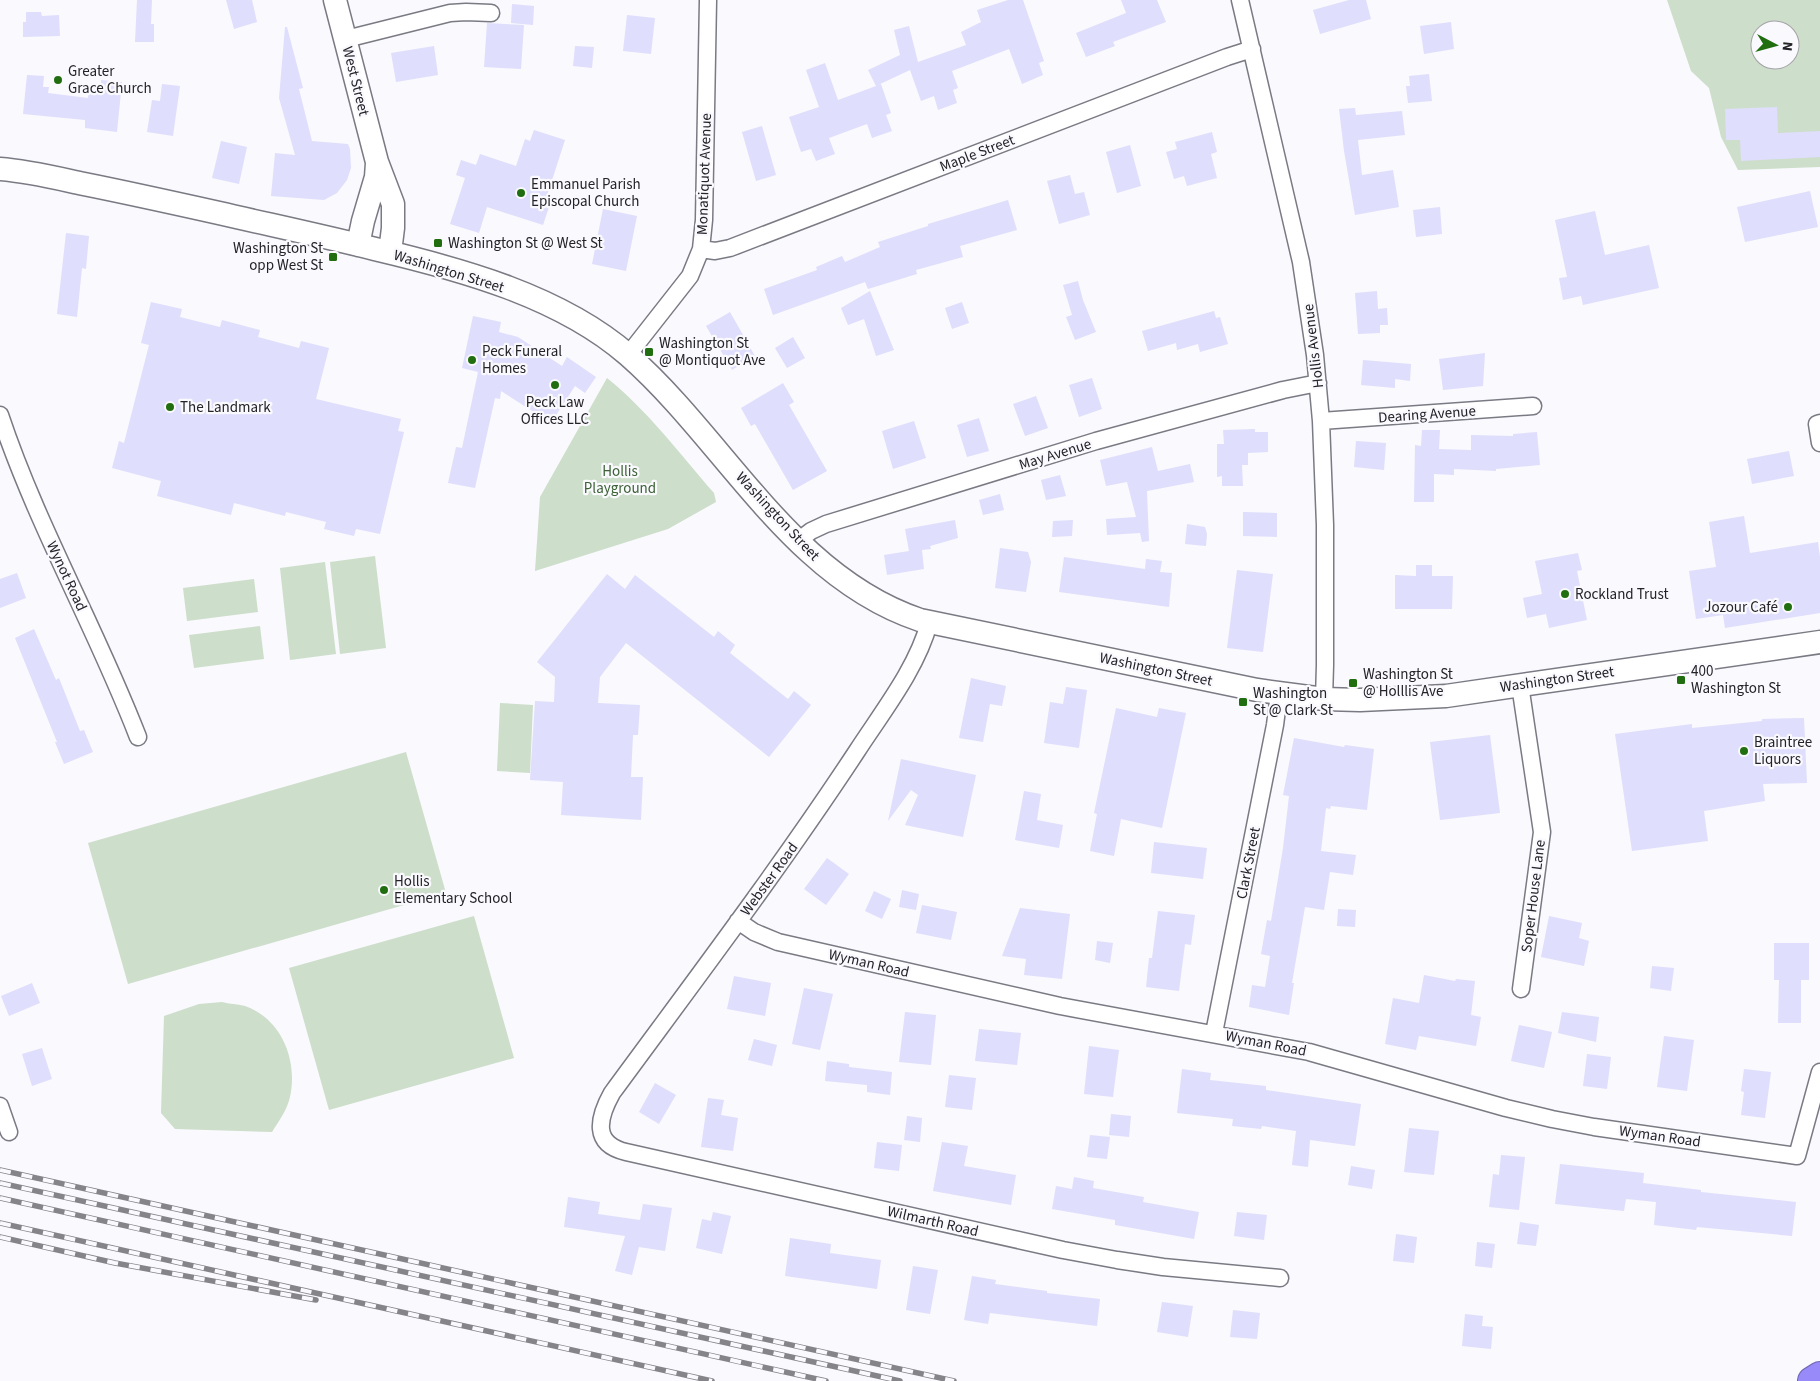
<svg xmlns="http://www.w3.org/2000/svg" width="1820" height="1381" font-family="'Source Sans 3',sans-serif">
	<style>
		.green { fill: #cddeca; fill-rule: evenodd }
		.building { fill: #dfdefc }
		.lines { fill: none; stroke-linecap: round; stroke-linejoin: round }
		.street-casing { stroke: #7a7a84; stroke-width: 19 }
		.secondary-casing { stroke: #7a7a84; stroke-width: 25 }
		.highway-casing { stroke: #6f66b0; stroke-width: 30 }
		.street { stroke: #fff; stroke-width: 16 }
		.secondary { stroke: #fff; stroke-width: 22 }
		.highway { stroke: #988af9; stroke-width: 28 }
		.rail-casing { stroke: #858489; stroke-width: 5.5 }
		.rail { stroke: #f9f9fe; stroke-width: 4; stroke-dasharray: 11; stroke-linecap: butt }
		.poi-dot { fill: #216e10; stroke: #f9f9fe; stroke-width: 2 }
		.labels { text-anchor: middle; stroke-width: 4.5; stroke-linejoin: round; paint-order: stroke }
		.poi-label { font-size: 15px; fill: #242328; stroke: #f9f9fe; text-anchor: start }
		.street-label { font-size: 15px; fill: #242328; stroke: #f9f9fe }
		.park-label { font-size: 15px; fill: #3c6135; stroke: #f9f9fe }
	</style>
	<rect width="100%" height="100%" fill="#f9f9fe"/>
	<path class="green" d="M1667,0h153v167l-82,3 -17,-33 -12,-49 -18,-17zM1760,30h30v30h-30z
		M607,378c41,33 73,76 107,115l2,9 -48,27 -133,42 5,-74z
		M375,556l11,92 -46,6 -10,-92z
		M325,562l11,92 -46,6 -10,-92z
		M254,579l4,33 -71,9 -4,-33z
		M260,626l4,33 -70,9 -5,-33z
		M500,703l33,2 -3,68 -33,-2z
		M406,752l40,141 -318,91 -40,-141z
		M474,916l40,142 -185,52 -40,-142z
		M222,1002c7,2 15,2 23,4 37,13 53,55 45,91 -3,13 -11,24 -18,35l-97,-3 -14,-16 3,-97 35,-12z"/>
	<path class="building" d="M137,0h15l-1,24h3v18h-19z
		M226,0h26l5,22 -23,7z
		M1008,0h15l21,61 -5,2 4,12 -21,9 -13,-35 -57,22 6,17 -5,2 4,13 -19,7 -4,-14 -13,5 -11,-31 -32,15 3,-1 10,29 -5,2 6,16 -20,7 -5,-14 -38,14 6,16 -19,7 -5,-12 -10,3 -12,-35 30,-10 -13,-37 19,-7 13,37 38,-14 -8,-16 32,-15 -6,-25 15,-4 9,36 48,-17 -5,-13 20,-10 -4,-12z
		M1121,0h36l9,22 -53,20 2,4 -29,11 -10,-24 50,-20z
		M1349,0h17l5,19 -51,15 -7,-24z
		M512,4l22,2 -1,19 -22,-2z
		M26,12h15l1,4 17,-1 1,21 -37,1v-15h3z
		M627,15l28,3 -4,36 -28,-3z
		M1451,22l3,27 -30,5 -4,-28z
		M487,23l37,2 -3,44 -37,-2z
		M285,27h2l16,61 -4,1 13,52 36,3 2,5 1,19 -4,12 -10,13 -13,7 -53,-4 4,-43 20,2 -16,-57z
		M434,46l4,29 -42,7 -5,-29z
		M575,46l19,1 -2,21 -19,-2z
		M1429,74l3,27 -24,2 -2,-17h4l-1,-10z
		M27,75l17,1 -1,11h6l-1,6 40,5 1,-12 12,1v-7l21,2 -5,50 -32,-4v-8l-62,-6z
		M162,84l18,2 -7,50 -26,-4 5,-32 8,1z
		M1777,107l1,26 42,-2v26l-79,4 -1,-21h-14l-1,-31z
		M1355,108l1,7 46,-4 3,24 -47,5 4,35 31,-5 6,37 -44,8 -11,-64 -5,-42z
		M762,126l14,49 -20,6 -14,-49z
		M534,130l31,10 -21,65 5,2 -6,18 -56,-18 -8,26 -29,-9 15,-46 -9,-3 5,-15 15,5 4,-11 36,12 9,-27 5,2z
		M1212,132l5,20 -6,2 6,24 -30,8 -3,-10 -10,3 -8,-27 11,-3 -2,-7z
		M221,141l26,6 -8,37 -27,-6z
		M1130,145l11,41 -24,7 -11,-41z
		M1070,175l5,19 9,-2 6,23 -31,9 -12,-43z
		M1810,191l8,36 -73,15 -8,-35z
		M1008,200l9,30 -57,16 3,11 -47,13 1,4 -49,15 -3,-7 -92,33 -9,-26 53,-19 -1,-3 26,-11 3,6 35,-15 -2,-5 50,-16v-2z
		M1440,207l2,27 -26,3 -3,-27z
		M603,209l34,7 -11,55 -34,-7z
		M1595,211l10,44 44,-10 10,43 -76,17 -2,-9 -18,4 -4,-22 8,-1 -12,-57z
		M66,233l23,3 -3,33 -4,-1 -5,49 -20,-3z
		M1078,281l5,19 13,32 -21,8 -9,-23 6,-2 -9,-30z
		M870,291l24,59 -18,6 -12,-37 -16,6 -7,-17z
		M1377,291l1,18 9,-1 1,17h-8v8l-22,1 -3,-41z
		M151,302l31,7 -2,8 40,10 2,-7 38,10 -2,7 41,11 2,-7 28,7 -13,51 85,20 -3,12 6,1 -24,102 -24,-5 -2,7 -30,-7 2,-7 -40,-10 -1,4 -51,-13 -3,12 -74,-19 4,-15 -49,-13 7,-27 5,2 25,-98 -8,-2z
		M962,302l7,21 -17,6 -7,-21z
		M1214,311l2,7 4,-1 8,27 -28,8 -2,-8 -21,6 -1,-7 -28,8 -6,-20z
		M730,312l25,44 -23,14 -26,-44z
		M473,316l28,6 -2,10 19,5 44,29 5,-9 29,20 -11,16 -10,-7 -24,37 -50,-32 -1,8 -5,-1 -20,90 -27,-5 8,-36 6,1 16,-76 -16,-4z
		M793,337l12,21 -18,10 -12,-20z
		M1485,353l-2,33 -40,4 -4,-31z
		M1363,360l48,4 -1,17 -15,-2v9l-34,-3z
		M1092,378l10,31 -23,8 -10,-32z
		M783,383l11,19 -5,3 38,66 -34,19 -38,-66 -4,2 -10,-18z
		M1036,396l12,32 -23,8 -12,-32z
		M979,418l10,33 -22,6 -10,-32z
		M914,421l12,37 -33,11 -11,-38z
		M1255,429v3h13v20l-20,1v12h-6l1,21h-21v-10l-5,1v-33h7l-1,-14z
		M1422,430h18l-1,19 32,1v-15l42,1v-2l24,-2 3,33 -44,4v2l-42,-2v6l-20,-1v28h-20l1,-57 6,1z
		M1356,441l30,2 -2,27 -30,-3z
		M1152,447l6,24 32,-7 4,18 -47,9 2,50 -7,1 -2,-9 -33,2 -1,-16 30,-2 -9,-35 -21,4 -6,-26z
		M1789,451l5,25 -42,8 -5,-25z
		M1060,475l6,21 -20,4 -5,-20z
		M1000,494l4,16 -21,5 -4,-15z
		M1243,512l34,1v24l-34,-1z
		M1744,516l6,37 68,-11 2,15v56l-95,15 -2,-13 -27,4 -7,-48 27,-4 -7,-45z
		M955,520l3,18 -28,8 1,3 -9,1 2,19 -37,6 -3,-20 25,-4 -4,-22z
		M1073,520l-1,16 -20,1 1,-16z
		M1187,524l18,3 2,7 -1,12 -21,-2z
		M1000,548l28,4 3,10 -5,30 -31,-4z
		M1578,553l4,17 -5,1 10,49 -38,8 -3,-14 -19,4 -4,-20 19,-4 -7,-33z
		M1064,557l81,12 1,-10 16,2 -2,11 12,1 -3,34 -110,-15z
		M1416,565h16v11h21l-1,33h-57v-34l21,1z
		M1237,570l36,4 -10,78 -36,-4z
		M17,573l9,25 -26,10v-29z
		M607,574l18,15 10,-14 79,62 4,-6 17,14 -5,8 58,46 6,-8 17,14 -42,52 -143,-114 -26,34 -2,26 42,2 -2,30h-5l-2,42h12l-2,43 -80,-5 2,-33 -33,-2 5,-79 19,1 1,-25 -18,-15z
		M34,629l22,51 3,-2 21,53 4,-1 9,22 -29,12 -9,-22h2l-42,-104z
		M971,678l35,8 -4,20 -12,-2 -7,38 -24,-4z
		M1066,687l21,3 -8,58 -35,-5 6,-41 13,2z
		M1116,708l41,9 2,-9 27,5 -24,115 -41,-9 -7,37 -24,-5 7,-37 -3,-1z
		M1804,718l3,65 -44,1 2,17 -61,10 4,30 -76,10 -17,-117 77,-10v4l70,-7v-2z
		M1490,735l10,78 -60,7 -10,-78z
		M1294,738l50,9 1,-2 29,4 -7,61 -36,-4 -1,3 -4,-1 -5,43 35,4 -3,20 -23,-3 -6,38 -19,-3 -13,76h2l-5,32 -40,-8 3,-22 13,2 5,-31 -9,-2 6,-34 4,1 12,-73 6,-52 -6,-1z
		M901,759l75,16 -13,62 -58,-12 13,-30 -7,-5 -23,31z
		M1024,791l17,3 -4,26 26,5 -4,23 -44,-8z
		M1154,842l53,6 -4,31 -52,-6z
		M827,858l22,16 -23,31 -22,-16z
		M902,890l17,4 -3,16 -17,-3z
		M874,891l17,8 -9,20 -17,-8z
		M922,905l35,7 -6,28 -35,-7z
		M1020,908l50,6 -8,65 -38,-4 2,-16 -24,-3z
		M1338,909l18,1 -1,17 -18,-1z
		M1158,911l37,4 -4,30 -6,-1 -6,47 -33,-4 3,-29h3z
		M1549,916l33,7 -3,15 10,3 -5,25 -43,-9z
		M1097,941l16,2 -3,20 -15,-3z
		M1774,943h35v37h-8v43h-23l1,-43h-5z
		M1652,966l22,2 -3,23 -21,-3z
		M1424,975l31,6 1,-2 19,2 -4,34 10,2 -5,29 -57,-10 -3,14 -31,-6 8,-46 26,5z
		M734,976l37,7 -6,33 -38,-7z
		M32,983l8,20 -31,13 -8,-20z
		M804,988l29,6 -13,56 -28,-6z
		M905,1012l31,3 -5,50 -32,-3z
		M1562,1012l37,5 -3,25 -38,-9z
		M1519,1025l33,7 -8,36 -33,-7z
		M979,1029l42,4 -4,32 -42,-4z
		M1664,1036l30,4 -7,51 -30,-4z
		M754,1039l23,6 -5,21 -24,-6z
		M1089,1046l30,4 -6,47 -29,-3z
		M42,1048l10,31 -20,7 -10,-32z
		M1587,1054l24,3 -4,32 -24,-3z
		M827,1061l22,3v3l43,5 -2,23 -23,-3v-7l-42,-4z
		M1182,1069l29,4 -1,7 56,6v4l95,14 -6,42 -45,-6 -2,27 -16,-2 4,-34 -34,-5 -1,3 -29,-3 1,-7 -56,-6z
		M1744,1069l27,3 -6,46 -24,-3 3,-23 -3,-1z
		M949,1075l27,3 -4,32 -27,-3z
		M655,1083l21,12 -17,29 -20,-12z
		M708,1098l16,2 -3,15 17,3 -5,33 -32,-4z
		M1111,1114l20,2 -2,21 -20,-2z
		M907,1116l15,2 -2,24 -16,-2z
		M1409,1128l30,3 -5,44 -30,-3z
		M1090,1135l20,2 -3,22 -20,-2z
		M877,1142l25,3 -3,26 -25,-3z
		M942,1142l26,4 -4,20 52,9 -5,30 -78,-14z
		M1501,1155l24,2 -6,53 -30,-3 4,-33 6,1z
		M1560,1164l84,9 -1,10 58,7v2l95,10 -4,34 -95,-9 -1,3 -42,-5 2,-23 -30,-3 -2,12 -69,-7z
		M1351,1166l24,4 -3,19 -24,-4z
		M1074,1177l20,4 -1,7 51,9 -1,5 56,10 -5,27 -79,-14v-5l-63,-11 4,-23 16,3z
		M568,1197l32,5 -2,12 42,6 3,-16 29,4 -7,43 -26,-4 -7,28 -17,-4 10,-35 -61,-9z
		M713,1212l18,4 -9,38 -26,-6 6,-29 9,2z
		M1237,1212l30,3 -3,25 -30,-4z
		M1520,1222l19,3 -3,21 -19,-2z
		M1396,1234l21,3 -3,26 -21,-2z
		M790,1238l41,6 -1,9 51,7 -4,29 -92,-13z
		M1477,1242l18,2 -3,24 -17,-2z
		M913,1266l25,4 -8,44 -24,-4z
		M972,1276l24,4 -1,4 52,7v2l53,6 -3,27 -107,-13 -2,11 -24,-4z
		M1162,1302l31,4 -5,31 -31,-5z
		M1233,1310l27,3 -3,26 -27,-2z
		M1465,1314l18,2 -1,10 11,1 -2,22 -29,-3z"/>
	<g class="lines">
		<defs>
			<path id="street" d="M1240,0l61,262 14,93 6,66 4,104v140l-1,34
				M346,39l104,-26 16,-1 25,1
				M701,249l14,2 15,-3 497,-191 25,-8
				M628,355l62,-79 11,-27 3,-29 4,-220
				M0,415c37,111 96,213 138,322
				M1321,421l212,-15
				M1820,423l-3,1 3,19
				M798,541l13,-10 15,-7 270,-83 187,-51 35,-7
				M929,623c-12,45 -46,88 -72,128 -77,117 -162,229 -245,342 -14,25 -20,51 14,59l437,98 54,10 46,7 117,11
				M1520,685l22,147 -21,157
				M738,921l16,11 24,10 282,64 249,46 197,56 46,11 42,8 203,29 23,-84
				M1214,1033l61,-308 4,-31
				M0,1106l9,26"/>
			<path id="secondary" d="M335,0l42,162 16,42v24l-3,24
				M0,169c28,2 56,9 84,15 45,9 90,19 135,29 52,12 104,23 156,36 85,20 185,47 253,106 97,85 163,222 292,265l337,70 67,9 36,1 86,-4 374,-54
				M358,245l5,-24 13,-44 1,-14"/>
			<path id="highway" d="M1812,1381l8,-5"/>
		</defs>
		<use href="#street" class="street-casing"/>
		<use href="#secondary" class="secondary-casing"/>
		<use href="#highway" class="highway-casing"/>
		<use href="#street" class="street"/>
		<use href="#secondary" class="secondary"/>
		<use href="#highway" class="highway"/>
		<defs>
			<path id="rail" d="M0,1170l954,211
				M0,1183l900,198
				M0,1198l826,183
				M0,1223l712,158
				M0,1237l115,26 201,37"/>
		</defs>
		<use href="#rail" class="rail-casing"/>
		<use href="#rail" class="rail"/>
	</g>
	<g class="poi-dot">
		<circle cx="58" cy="80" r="5"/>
		<circle cx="521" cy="193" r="5"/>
		<rect x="433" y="238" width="10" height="10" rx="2.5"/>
		<rect x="328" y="252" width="10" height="10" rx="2.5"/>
		<rect x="644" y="347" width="10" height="10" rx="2.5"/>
		<circle cx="472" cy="360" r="5"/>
		<circle cx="555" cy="385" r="5"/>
		<circle cx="170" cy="407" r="5"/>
		<circle cx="1565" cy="594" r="5"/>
		<circle cx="1788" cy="607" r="5"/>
		<rect x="1676" y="675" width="10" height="10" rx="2.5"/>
		<rect x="1348" y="678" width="10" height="10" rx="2.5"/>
		<rect x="1238" y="697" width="10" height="10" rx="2.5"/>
		<circle cx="1744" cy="751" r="5"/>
		<circle cx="384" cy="890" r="5"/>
	</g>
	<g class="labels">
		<g class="poi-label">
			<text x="68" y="76">Greater<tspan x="68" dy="17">Grace Church</tspan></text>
			<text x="531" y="189">Emmanuel Parish<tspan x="531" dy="17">Episcopal Church</tspan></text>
			<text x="448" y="248">Washington St @ West St</text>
			<text x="323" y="253" text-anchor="end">Washington St<tspan x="323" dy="17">opp West St</tspan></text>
			<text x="659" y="348">Washington St<tspan x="659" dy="17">@ Montiquot Ave</tspan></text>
			<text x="482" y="356">Peck Funeral<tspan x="482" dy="17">Homes</tspan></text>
			<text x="555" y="407" text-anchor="middle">Peck Law<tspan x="555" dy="17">Offices LLC</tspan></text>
			<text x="180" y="412">The Landmark</text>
			<text x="1575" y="599">Rockland Trust</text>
			<text x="1778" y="612" text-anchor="end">Jozour Café</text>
			<text x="1691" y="676">400<tspan x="1691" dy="17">Washington St</tspan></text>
			<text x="1363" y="679">Washington St<tspan x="1363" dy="17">@ Holllis Ave</tspan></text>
			<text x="1253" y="698">Washington<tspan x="1253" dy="17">St @ Clark St</tspan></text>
			<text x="1754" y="747">Braintree<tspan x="1754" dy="17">Liquors</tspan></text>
			<text x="394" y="886">Hollis<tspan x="394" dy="17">Elementary School</tspan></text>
		</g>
		<g class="street-label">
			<text transform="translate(356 81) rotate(76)" y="5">West Street</text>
			<text transform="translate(977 153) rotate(-21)" y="5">Maple Street</text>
			<text transform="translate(704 174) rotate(-88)" y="5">Monatiquot Avenue</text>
			<text transform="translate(449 271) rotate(17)" y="5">Washington Street</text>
			<text transform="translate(1313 346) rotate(-97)" y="5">Hollis Avenue</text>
			<text transform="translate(1427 414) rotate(-4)" y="5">Dearing Avenue</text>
			<text transform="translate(1055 454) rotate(-17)" y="5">May Avenue</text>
			<text transform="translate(778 516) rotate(47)" y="5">Washington Street</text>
			<text transform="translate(67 576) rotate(65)" y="5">Wynot Road</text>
			<text transform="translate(1156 669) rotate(12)" y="5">Washington Street</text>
			<text transform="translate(1557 679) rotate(-8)" y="5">Washington Street</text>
			<text transform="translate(1248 863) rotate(-79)" y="5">Clark Street</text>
			<text transform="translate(769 879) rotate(-54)" y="5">Webster Road</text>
			<text transform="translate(1533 896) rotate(-83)" y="5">Soper House Lane</text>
			<text transform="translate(869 963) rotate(13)" y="5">Wyman Road</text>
			<text transform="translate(1266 1043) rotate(11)" y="5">Wyman Road</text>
			<text transform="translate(1660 1136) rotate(8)" y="5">Wyman Road</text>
			<text transform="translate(933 1221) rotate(13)" y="5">Wilmarth Road</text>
		</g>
		<g class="park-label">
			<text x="620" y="476">Hollis<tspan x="620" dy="17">Playground</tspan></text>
		</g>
	</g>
	<g transform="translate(1775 45) rotate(96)"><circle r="24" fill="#f9f9fe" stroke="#a4a3a8"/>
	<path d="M0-4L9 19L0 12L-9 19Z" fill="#216e10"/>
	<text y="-8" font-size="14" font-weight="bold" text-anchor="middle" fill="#242328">N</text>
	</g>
</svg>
